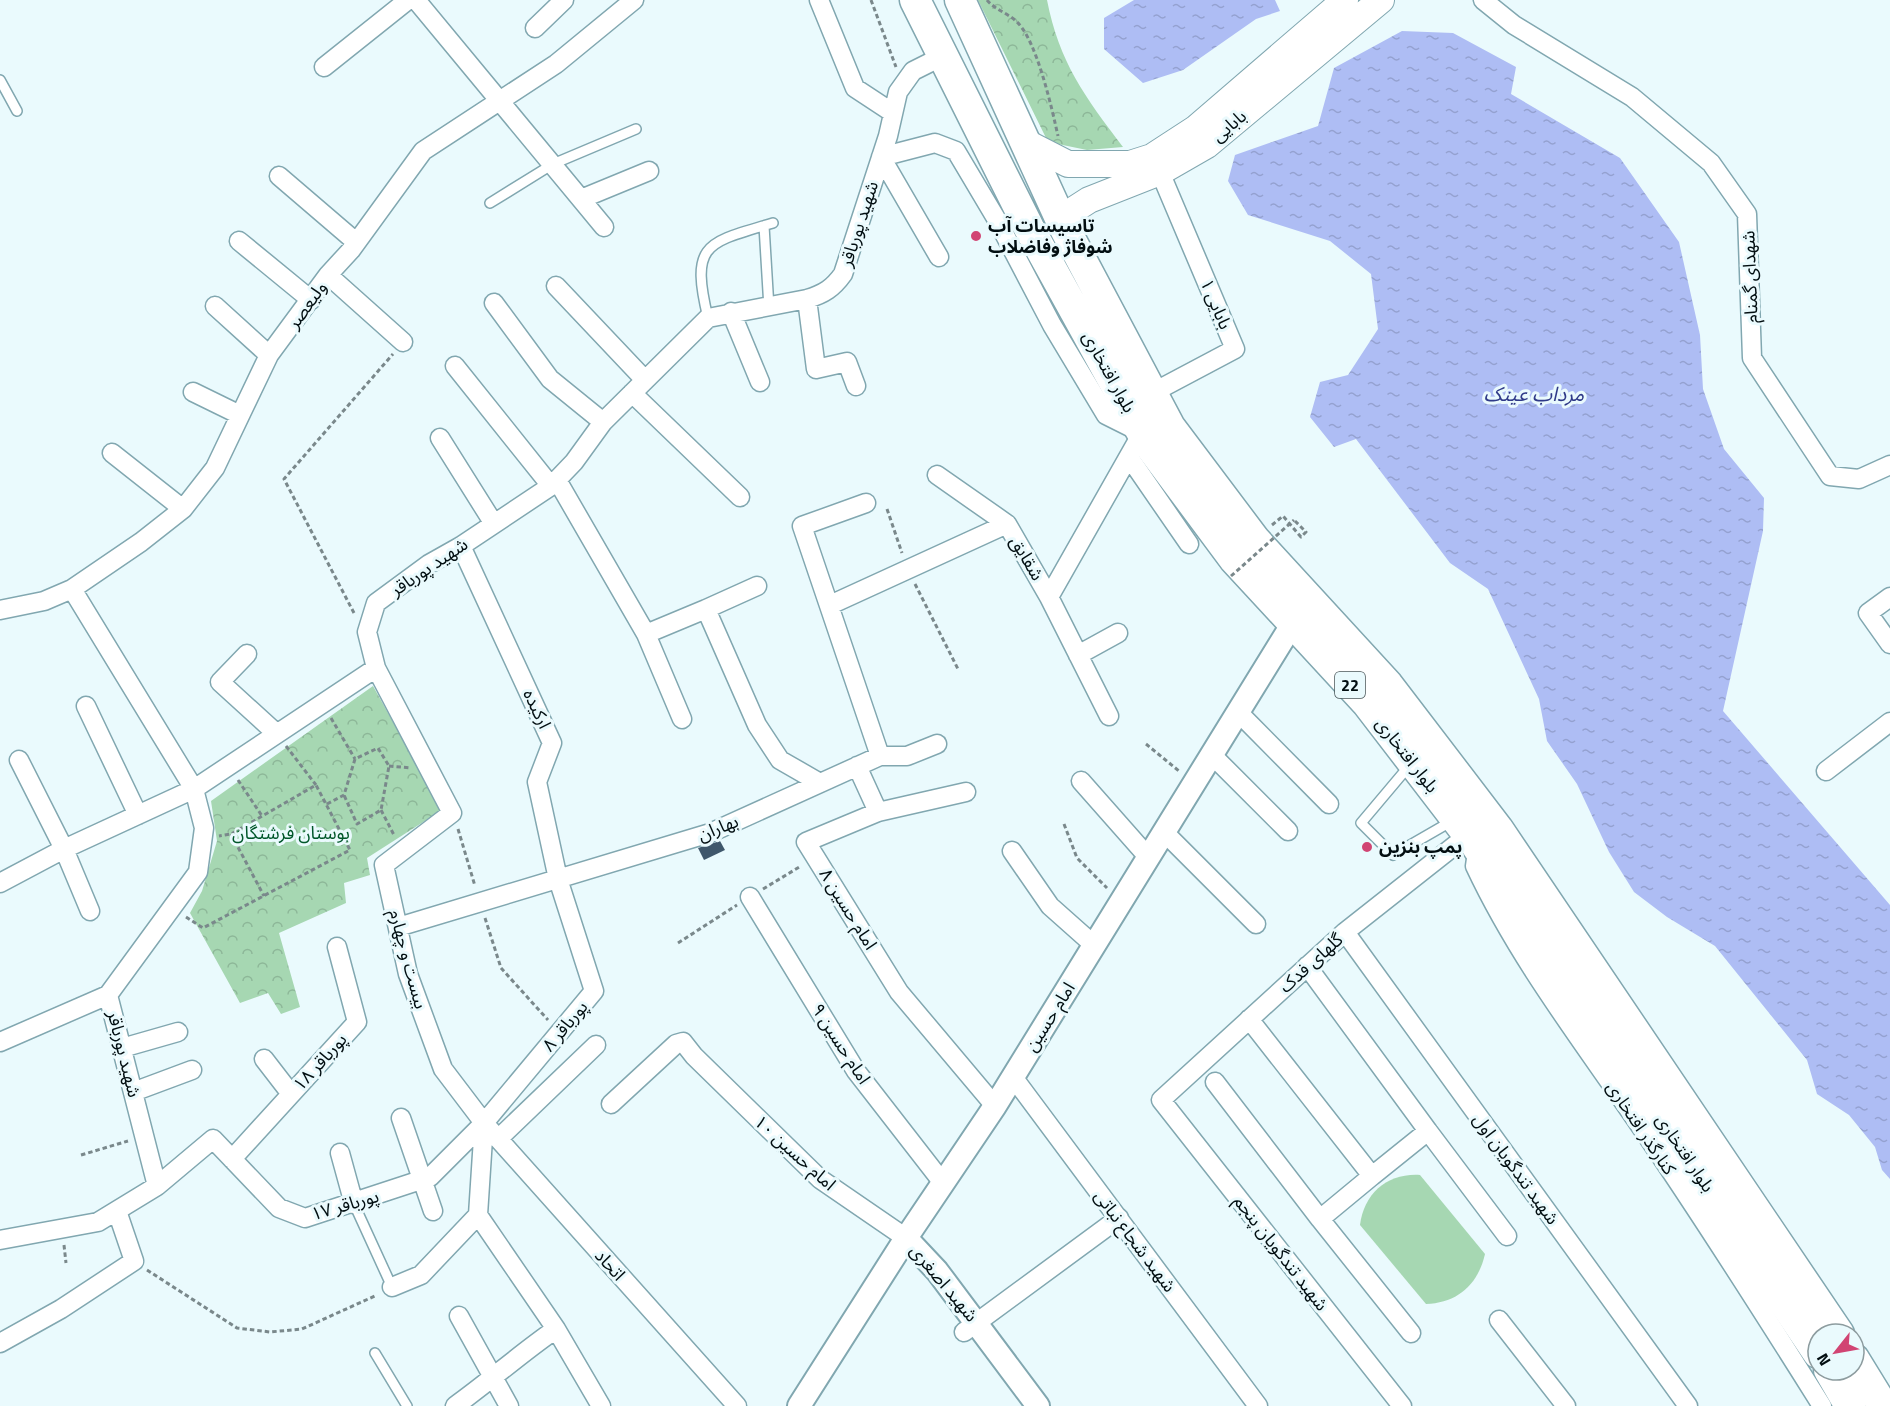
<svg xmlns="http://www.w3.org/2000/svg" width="1890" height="1406" font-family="'Titillium Web','Noto Sans Arabic',sans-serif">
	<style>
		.park { fill: url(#park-crowns) }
		.garden { fill: #a6d7b2 }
		.water { fill: url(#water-ripples) }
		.building { fill: #3f576b }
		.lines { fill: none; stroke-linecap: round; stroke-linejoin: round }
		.service-casing { stroke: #81a7b0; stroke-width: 12 }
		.minor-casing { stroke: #81a7b0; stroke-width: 21 }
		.tertiary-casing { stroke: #81a7b0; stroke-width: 26 }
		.secondary-casing { stroke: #81a7b0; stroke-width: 28 }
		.trunk-casing { stroke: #81a7b0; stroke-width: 33 }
		.path { stroke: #7a888b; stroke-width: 3; stroke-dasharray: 4.5 3; stroke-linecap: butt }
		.service { stroke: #fff; stroke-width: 9 }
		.minor { stroke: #fff; stroke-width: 18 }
		.tertiary { stroke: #fff; stroke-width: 22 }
		.secondary { stroke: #fff; stroke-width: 26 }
		.trunk { stroke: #fff; stroke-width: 30 }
		.path-bridge { stroke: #7a888b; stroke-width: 3; stroke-dasharray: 4.5 3; stroke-linecap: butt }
		.poi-dot { fill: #d14473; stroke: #eafafd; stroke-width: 2 }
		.labels { text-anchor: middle; stroke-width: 6; stroke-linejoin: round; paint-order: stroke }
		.shield { fill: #eafafd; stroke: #485558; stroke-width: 1.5 }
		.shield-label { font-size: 16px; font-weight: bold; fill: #020e11 }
		.street-label { font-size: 18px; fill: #020e11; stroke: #eafafd }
		.poi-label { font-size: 18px; font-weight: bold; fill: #020e11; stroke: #eafafd; text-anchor: start }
		.park-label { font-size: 18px; fill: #01572a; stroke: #eafafd }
		.water-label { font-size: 20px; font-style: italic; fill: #2f3a88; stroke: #eafafd }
	</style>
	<defs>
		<pattern id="park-crowns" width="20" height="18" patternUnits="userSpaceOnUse" patternTransform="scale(1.5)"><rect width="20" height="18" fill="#a6d7b2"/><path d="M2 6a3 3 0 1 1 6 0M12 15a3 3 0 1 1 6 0" fill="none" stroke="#8db798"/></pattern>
		<pattern id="water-ripples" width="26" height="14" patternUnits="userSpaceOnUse" patternTransform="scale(1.5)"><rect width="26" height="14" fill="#aebdf4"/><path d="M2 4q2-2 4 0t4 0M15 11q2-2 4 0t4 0" fill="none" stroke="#94a1d0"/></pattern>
	</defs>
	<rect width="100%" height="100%" fill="#eafafd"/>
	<path class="park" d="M978,0h69c12,62 38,97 76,147l-36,3 -39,-8z
		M373,686l69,124 -75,48 3,17 -26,8 2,20 -67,30 21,74 -19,7 -13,-21 -28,10 -50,-90 12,-22 15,-50 -6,-40z"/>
	<path class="garden" d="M1420,1175l65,79c-7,31 -28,49 -59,50l-66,-79c4,-32 28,-52 60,-50z"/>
	<path class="water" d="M1134,0h141l5,11 -24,8 -73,51 -40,13 -39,-34v-31z
		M1402,31l51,2 63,34 -5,27 109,64 59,84 21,93 3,54 21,60 40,49 -1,33 -40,180 167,194v274l-8,-9 -7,-23 -26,-32 -32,-21 -10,-34 -92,-114 -48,-29 -33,-25 -25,-40 -32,-68 -30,-43 -8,-42 -51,-110 -38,-26 -94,-124 -22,8 -24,-30 10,-35 28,-7 30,-46 -7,-55 -41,-33 -82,-26 -20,-34 7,-26 83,-29 16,-58z"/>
	<path class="building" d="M720,841l5,9 -21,10 -6,-12z"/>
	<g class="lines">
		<defs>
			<path id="service" d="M0,80l17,31
				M490,203l63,-39 83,-35
				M764,226l5,82
				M708,318c-18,-75 -2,-75 65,-95
				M1409,766l-48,57 32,32 59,-34
				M354,1204l38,83
				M375,1353l32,53"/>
			<path id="minor" d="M416,0l188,227
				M819,0l36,88 38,25
				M1483,0l31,25 118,72 79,66 36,51 5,144 78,118 29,3 31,-14
				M535,28l29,-28
				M324,67l84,-67
				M279,176l77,66
				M581,199l68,-28
				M239,241l72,59
				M939,257l-58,-100 54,-14 21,8 41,69 55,105 54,90 36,18 -93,164
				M328,275l75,67
				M556,286l89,94
				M807,299l9,70 31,-7 9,24
				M494,303l56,76 53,43
				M215,306l54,49
				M731,312l29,70
				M455,366l96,120
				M193,392l47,23
				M632,393l108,104
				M1152,393l83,-44 -75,-177
				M440,438l54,86
				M112,453l71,56
				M1129,457l60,87
				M937,475l70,49 42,73 60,119
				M557,480l89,154 36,85
				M866,503l-64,23 78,230
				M757,586l-51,23 51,116 23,35 40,23
				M1890,597l-22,16 22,31
				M830,605l177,-81
				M0,610l44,-9 28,-12 69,-47 42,-33 32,-41 54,-113 59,-80 23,-25 72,-99 133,-87 78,-64
				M646,634l60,-25
				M247,654l-27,28 57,52
				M1078,655l40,-22
				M376,668l76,145 -68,52 24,109 35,95 41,54 253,283
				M86,706l52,109
				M1239,713l90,91
				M1212,755l76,76
				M19,760l45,89 26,62
				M857,766l21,46
				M1826,771l64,-49
				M1081,781l68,77
				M966,792l-88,20 -72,30 93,150 96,114
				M1164,832l92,92
				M1012,851l38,55 45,40
				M1476,859l-1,7c44,94 108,176 166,261 63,92 122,185 181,279
				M0,883l64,-34 130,-60 182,-121 -9,-36 9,-29 53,-39 32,-18 90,-60 23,-24 29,-40 105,-104 99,-19c17,-5 26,-11 36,-25l45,-138 10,-44 15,-21 30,-15
				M750,897l106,174 87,112
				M398,927l312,-94 170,-77h27l30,-12
				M1345,932l343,474
				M1307,966l121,165
				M1249,1019l123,157 56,-45 79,105
				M0,1042l108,-47
				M122,1048l56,-16
				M264,1059l27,35
				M1013,1077l245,329
				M1215,1082l105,137 52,-43
				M133,1092l59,-22
				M611,1104l65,-60 7,-2 11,14 126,123 86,59
				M401,1118l32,93
				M498,1139l98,-94
				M340,1153l14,51
				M232,1159l125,-137 -20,-75
				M157,1186l56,-47 66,69 26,10 125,-41 54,-54 110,-132 -36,-112 -21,-97 15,-39 -91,-197
				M478,1215l78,114 45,77
				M1320,1219l91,114
				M0,1240l98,-18 59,-36 -49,-191 90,-123 6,-44 -10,-39 -122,-200
				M392,1287l29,-12 57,-60 6,-92
				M459,1316l50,90
				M1499,1320l67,86
				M964,1332l155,-114
				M0,1343l61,-34 73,-48 -17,-50
				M455,1406c35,-25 66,-53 101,-77
				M1402,1406l-241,-306 184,-168 123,-97"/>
			<path id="tertiary" d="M906,1238l31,33 101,135
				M799,1406l107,-168 89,-132 298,-483"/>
			<path id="secondary" d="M1025,142l43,22h62l22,-7 43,-28 150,-129
				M1064,227l11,-18 14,-9 71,-28 47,-27 174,-145"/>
			<path id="trunk" d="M915,0l114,228 118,214 87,117 133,144 109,142 342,508
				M960,0l104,227 106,200 85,113 133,145 110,144 341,505
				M1854,1359l29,47
				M1829,1370l21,36"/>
		</defs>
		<use href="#service" class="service-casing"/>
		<use href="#minor" class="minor-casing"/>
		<use href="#tertiary" class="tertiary-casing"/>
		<use href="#secondary" class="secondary-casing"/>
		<use href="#trunk" class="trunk-casing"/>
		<path class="path" d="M871,0l25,67
			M987,0c8,10 21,13 30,22 20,19 35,87 41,114
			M887,509l15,44
			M1272,525l11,-9 18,21 5,-5 -12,-12
			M915,584l44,87
			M354,613l-70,-134 109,-125
			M331,718l24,41
			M1146,744l33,27
			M286,746l30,39
			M389,766l22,2
			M238,780l24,36
			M327,804l17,-9 11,-36 23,-11 11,18 -8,44 -24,14 -13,-29
			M381,810l13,25
			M1064,824l13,34 30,30
			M458,829l17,57
			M231,834l33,62
			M763,889l38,-23
			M186,917l17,11 147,-78 -34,-65 -85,49 -12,2
			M485,918l16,50 47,52
			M678,943l59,-38
			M81,1155l47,-14
			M64,1245l2,18
			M147,1270l90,58 33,4 32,-3 75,-34"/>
		<use href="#service" class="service"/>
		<use href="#minor" class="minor"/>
		<use href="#tertiary" class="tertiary"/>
		<use href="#secondary" class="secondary"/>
		<use href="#trunk" class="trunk"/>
		<path class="path-bridge" d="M1231,576l63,-56"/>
	</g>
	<g class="poi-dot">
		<circle cx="976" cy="236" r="6"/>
		<circle cx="1367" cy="847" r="6"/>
	</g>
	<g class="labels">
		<rect class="shield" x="1335" y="672" width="30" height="26" rx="4.5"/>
		<g class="shield-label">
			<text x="1350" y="691">22</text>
		</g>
		<g class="street-label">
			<text transform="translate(1229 126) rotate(-40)" y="6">بابایی</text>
			<text transform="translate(859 224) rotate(-72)" y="6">شهید پورباقر</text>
			<text transform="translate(1750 277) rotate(-92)" y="6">شهدای گمنام</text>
			<text transform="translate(1216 304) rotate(67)" y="6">بابایی ۱</text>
			<text transform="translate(307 305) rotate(-54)" y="6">ولیعصر</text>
			<text transform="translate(1109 372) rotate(61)" y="6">بلوار افتخاری</text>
			<text transform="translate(1027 558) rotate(60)" y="6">شقایق</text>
			<text transform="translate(429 567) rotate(-34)" y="6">شهید پورباقر</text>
			<text transform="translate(537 709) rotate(65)" y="6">ارکیده</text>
			<text transform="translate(1407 755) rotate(52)" y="6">بلوار افتخاری</text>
			<text transform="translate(718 828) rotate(-22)" y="6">بهاران</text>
			<text transform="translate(848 909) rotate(58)" y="6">امام حسین ۸</text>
			<text transform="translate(408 959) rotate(75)" y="6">بیست و چهارم</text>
			<text transform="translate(1311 963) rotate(-42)" y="6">گلهای فدک</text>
			<text transform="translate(1050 1017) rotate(-58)" y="6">امام حسین</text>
			<text transform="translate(565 1026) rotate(-50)" y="6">پورباقر ۸</text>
			<text transform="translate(841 1044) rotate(57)" y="6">امام حسین ۹</text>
			<text transform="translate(124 1054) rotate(76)" y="6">شهید پورباقر</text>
			<text transform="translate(320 1062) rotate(-48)" y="6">پورباقر ۱۸</text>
			<text transform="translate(1641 1128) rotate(56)" y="6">کنارگذر افتخاری</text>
			<text transform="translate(795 1153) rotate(42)" y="6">امام حسین ۱۰</text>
			<text transform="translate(1685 1153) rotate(56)" y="6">بلوار افتخاری</text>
			<text transform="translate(1516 1169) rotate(54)" y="6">شهید تندگویان اول</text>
			<text transform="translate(345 1205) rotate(-16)" y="6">پورباقر ۱۷</text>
			<text transform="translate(1135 1241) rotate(53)" y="6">شهید شجاع نباتی</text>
			<text transform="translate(1281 1253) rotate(52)" y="6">شهید تندگویان پنجم</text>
			<text transform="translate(610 1265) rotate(48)" y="6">اتحاد</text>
			<text transform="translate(944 1283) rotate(50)" y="6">شهید اصغری</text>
		</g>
		<g class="poi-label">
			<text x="988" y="232">تاسیسات آب<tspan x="988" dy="21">شوفاژ وفاضلاب</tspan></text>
			<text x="1379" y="853">پمپ بنزین</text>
		</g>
		<g class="park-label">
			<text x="291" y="839">بوستان فرشتگان</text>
		</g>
		<g class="water-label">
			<text x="1534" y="401">مرداب عینک</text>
		</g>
	</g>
	<g transform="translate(1836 1352) rotate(239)"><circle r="28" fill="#eafafd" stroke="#8d9c9f" stroke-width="1.5"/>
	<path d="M0-4.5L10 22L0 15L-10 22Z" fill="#d14473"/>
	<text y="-9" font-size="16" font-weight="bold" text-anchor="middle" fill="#020e11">N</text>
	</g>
</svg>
